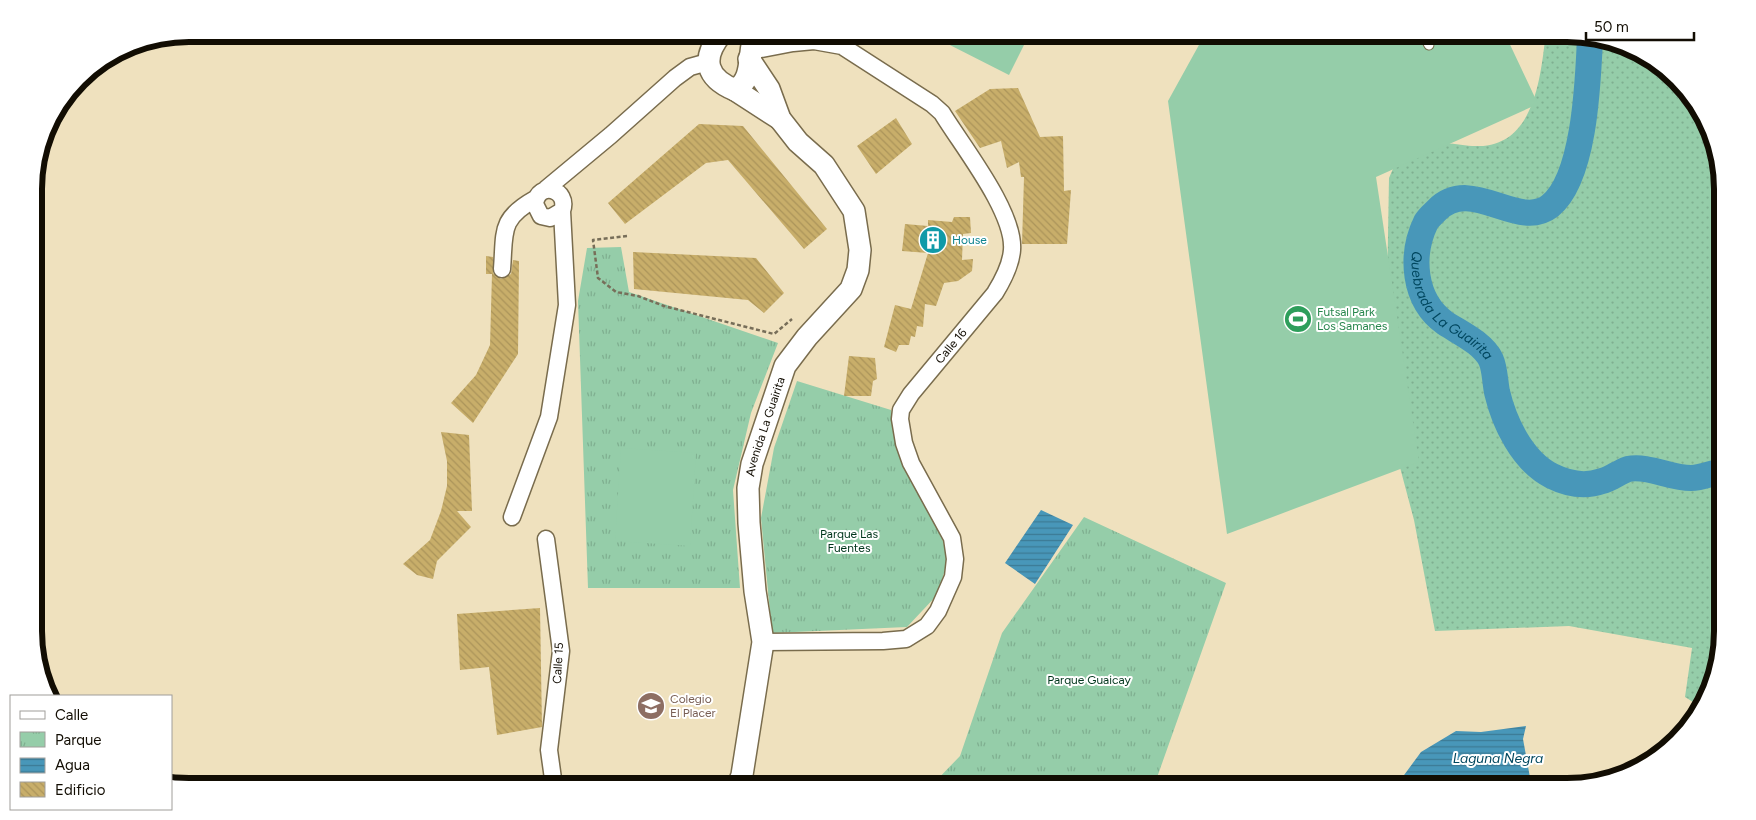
<svg xmlns="http://www.w3.org/2000/svg" width="1756" height="820" font-family="Figtree,sans-serif">
	<style>
		.grass { fill: url(#grass-dots) }
		.park { fill: url(#park-tufts) }
		.pitch { fill: #95cda9 }
		.water { fill: url(#water-rules) }
		.lines { fill: none; stroke-linecap: round; stroke-linejoin: round }
		.river { stroke: #4897b9; stroke-width: 26 }
		.building { fill: url(#building-back-hatch) }
		.service-casing { stroke: #796c4d; stroke-width: 11 }
		.minor-casing { stroke: #796c4d; stroke-width: 19 }
		.tertiary-casing { stroke: #796c4d; stroke-width: 24 }
		.path { stroke: #776e59; stroke-width: 2.5; stroke-dasharray: 4 2.5; stroke-linecap: butt }
		.service { stroke: #fff; stroke-width: 9 }
		.minor { stroke: #fff; stroke-width: 16 }
		.tertiary { stroke: #fff; stroke-width: 21 }
		.labels { text-anchor: middle; stroke-width: 4; stroke-linejoin: round; paint-order: stroke }
		.culture-label { font-size: 12px; fill: #0d838f; stroke: #fff; text-anchor: start }
		.leisure-label { font-size: 12px; fill: #27864d; stroke: #fff; text-anchor: start }
		.street-label { font-size: 12px; fill: #120d03; stroke: #fff }
		.park-label { font-size: 12px; fill: #00361c; stroke: #fff }
		.education-label { font-size: 12px; fill: #785e54; stroke: #fff; text-anchor: start }
		.water-label { font-size: 14px; font-style: italic; fill: #00475f; stroke: #fff }
		.rim { fill: none; stroke: #120d03; stroke-width: 6 }
	</style>
	<defs>
		<pattern id="grass-dots" width="8" height="8" patternUnits="userSpaceOnUse" patternTransform="scale(1.25)"><rect width="8" height="8" fill="#95cda9"/><path d="M2 2h.1M6 6h.1" fill="none" stroke="#7faf90" stroke-width="1.8" stroke-linecap="round"/></pattern>
		<pattern id="park-tufts" width="24" height="20" patternUnits="userSpaceOnUse" patternTransform="scale(1.25)"><rect width="24" height="20" fill="#95cda9"/><path d="M3 7l-1-3M5 7V3M7 7l1-3M15 17l-1-3M17 17v-4M19 17l1-3" fill="none" stroke="#7faf90"/></pattern>
		<pattern id="water-rules" width="6" height="5" patternUnits="userSpaceOnUse" patternTransform="scale(1.25)"><rect width="6" height="5" fill="#4897b9"/><path d="M0 2.5h6" fill="none" stroke="#3b7a94"/></pattern>
		<pattern id="building-back-hatch" width="6" height="6" patternUnits="userSpaceOnUse" patternTransform="scale(1.25)"><rect width="6" height="6" fill="#c8ae6a"/><path d="M-1 5l2 2M0 0l6 6M5-1l2 2" fill="none" stroke="#ab945a"/></pattern>
	</defs>
	<rect width="100%" height="100%" fill="#efe1be"/>
	<path class="grass" d="M1543,34h23l60,12 64,49 31,74 1,462 -12,59 -9,17 -16,-10 7,-49 -123,-22 -134,5 -21,-111 -29,-109 4,-233 6,-14c13,-6 28,-16 42,-20 13,-3 29,3 42,2 54,-1 61,-65 66,-106z"/>
	<path class="park" d="M621,247l8,45 149,51 -27,70 -18,77 7,98h-152l-10,-287 9,-53z
		M797,381l94,29 9,45 38,69 10,35 -10,35 -31,33 -135,6 -11,-115 13,-70z
		M1084,517l142,66 -72,203h-223l29,-30 42,-123z"/>
	<path class="pitch" d="M943,34h83l3,1 -20,40 -69,-35z
		M1205,34h300l33,70 -162,73 43,285 -192,72 -59,-433z
		M621,448l75,5 -6,93 -75,-5z"/>
	<path class="water" d="M1041,510l32,15 -38,59 -30,-21z
		M1526,726l-3,13 8,44 10,3h-145l25,-34 35,-21 25,1z"/>
	<g class="lines">
		<path class="river" id="s1" d="M1590,38c-2,43 -5,140 -40,168 -32,25 -79,-31 -113,4 -4,4 -8,7 -11,12 -16,33 -13,78 19,101 15,10 38,20 46,37 4,9 4,22 6,32 7,30 25,69 55,84 16,8 33,11 50,5 9,-2 17,-9 26,-12 20,-4 42,9 63,9 10,0 21,-5 31,-7"/>
	</g>
	<path class="building" d="M1018,88l22,49 23,-1 1,55 7,-1 -4,54h-45l2,-67h-3l-2,-15 -12,6 -6,-27 -21,7 -25,-37 35,-22z
		M896,118l16,26 -36,30 -19,-28z
		M699,124l44,2 84,103 -23,20 -76,-89 -22,3 -81,61 -17,-21z
		M954,217h16l1,16 -8,1 -1,26 11,-1 -1,12 -14,10 -14,2 -8,23 -11,-2 -2,23 -6,-1 -2,11 -4,-1 -2,9h-10l-3,7 -12,-5 11,-42 16,4 17,-56 -26,-2 3,-27 23,2v-6l24,2z
		M633,252l123,6 28,35 -20,20 -16,-13 -114,-11z
		M486,256l7,1v16l8,6 10,-5 2,-14 6,1 -1,93 -45,69 -22,-20 25,-28 14,-30 2,-71h-6z
		M849,356l26,2 2,21 -4,2 -2,15h-27z
		M441,432l28,3 3,76h-15l14,16 -34,34 -4,18 -16,-4 -14,-11 27,-24 11,-29 6,-25v-25z
		M540,608l2,119 -45,8 -8,-68 -29,3 -3,-56z"/>
	<g class="lines">
		<defs>
			<path id="service" d="M1423,34l6,11"/>
			<path id="minor" d="M750,51l43,-8 21,-2 28,5 90,58 10,9c20,33 73,99 70,137 -1,15 -9,30 -17,43l-84,101 -10,16 -1,9 4,24 7,20 41,75 3,21 -2,18 -15,34 -11,15 -21,13 -23,2 -120,1
				M546,189l65,-54 64,-57 15,-11 18,-5
				M502,269c3,-37 -3,-50 33,-70
				M512,517l37,-100 18,-112 -5,-94c8,-22 -24,-31 -27,-7l6,12 9,2 12,-7
				M546,539l15,112 -12,99 5,36"/>
			<g id="tertiary">
				<path d="M721,34c-20,25 -15,44 14,56 20,-11 12,-37 20,-56"/>
				<path d="M735,90l45,29"/>
				<path id="s2" d="M738,786l4,-11 21,-133 -8,-51 -6,-68 -1,-35 4,-24 33,-98 22,-29 44,-48 7,-19 2,-20 -6,-39 -30,-46 -26,-23 -18,-23 -11,-30 -20,-30"/>
			</g>
		</defs>
		<use href="#service" class="service-casing"/>
		<use href="#minor" class="minor-casing"/>
		<use href="#tertiary" class="tertiary-casing"/>
		<path class="path" d="M627,236l-34,4 5,38 18,14 22,4 26,10 110,28 18,-15"/>
		<use href="#service" class="service"/>
		<use href="#minor" class="minor"/>
		<use href="#tertiary" class="tertiary"/>
	</g>
	<defs>
		<symbol id="building-disc" viewBox="-11 -11 22 22"><circle r="9.5" fill="#0f9aa8" stroke="#fff"/><path d="M-4-6H4V6H1V3H-1V6H-4ZM-2.5-4.3h1.7v1.8h-1.7ZM.8-4.3h1.7v1.8H.8ZM-2.5-1h1.7V.8h-1.7ZM.8-1h1.7V.8H.8Z" fill="#fff"/></symbol>
		<symbol id="stadium-disc" viewBox="-11 -11 22 22"><circle r="9.5" fill="#2e9e5b" stroke="#fff"/><path d="M0-5a6.5 5 0 1 0 0 10a6.5 5 0 1 0 0-10ZM-3.5-1.8h7v3.6h-7Z" fill="#fff"/></symbol>
		<symbol id="school-disc" viewBox="-11 -11 22 22"><circle r="9.5" fill="#8d6e63" stroke="#fff"/><path d="M0-5L7-2L0 1L-7-2ZM-4 1L0 2.5L4 1V4Q0 6-4 4Z" fill="#fff"/></symbol>
	</defs>
	<g fill-rule="evenodd">
		<use href="#building-disc" x="917" y="224" width="32" height="32"/>
		<use href="#stadium-disc" x="1282" y="303" width="32" height="32"/>
		<use href="#school-disc" x="635" y="690" width="32" height="32"/>
	</g>
	<g class="labels">
		<g class="culture-label">
			<text x="952" y="244">House</text>
		</g>
		<g class="leisure-label">
			<text x="1317" y="316">Futsal Park<tspan x="1317" dy="14">Los Samanes</tspan></text>
		</g>
		<g class="street-label">
			<text transform="translate(951 346) rotate(-50)" y="4">Calle 16</text>
			<text dy="4" stroke="none"><textPath href="#s2" startOffset="365">Avenida La Guairita</textPath></text>
			<text transform="translate(558 663) rotate(-87)" y="4">Calle 15</text>
		</g>
		<g class="park-label">
			<text x="849" y="538">Parque Las<tspan x="849" dy="14">Fuentes</tspan></text>
			<text x="1089" y="684">Parque Guaicay</text>
		</g>
		<g class="education-label">
			<text x="670" y="703">Colegio<tspan x="670" dy="14">El Placer</tspan></text>
		</g>
		<g class="water-label">
			<text dy="5" stroke="none"><textPath href="#s1" startOffset="412">Quebrada La Guairita</textPath></text>
			<text x="1498" y="763">Laguna Negra</text>
		</g>
	</g>
	<path d="M0 0H1756V820H0ZM189 42H1567A147 147 0 0 1 1714 189V631A147 147 0 0 1 1567 778H189A147 147 0 0 1 42 631V189A147 147 0 0 1 189 42Z" fill="#fff" fill-rule="evenodd"/>
	<path class="rim" d="M189 42H1567A147 147 0 0 1 1714 189V631A147 147 0 0 1 1567 778H189A147 147 0 0 1 42 631V189A147 147 0 0 1 189 42Z"/>
	<rect x="10" y="695" width="162" height="115" fill="#ffffff" stroke="#a09e9a"/>
	<rect x="20" y="711" width="25" height="8" fill="#ffffff" stroke="#a09e9a"/>
	<text x="55" y="720" font-size="15" fill="#120d03">Calle</text>
	<rect x="20" y="732" width="25" height="15" fill="url(#park-tufts)" stroke="#a09e9a"/>
	<text x="55" y="745" font-size="15" fill="#120d03">Parque</text>
	<rect x="20" y="758" width="25" height="15" fill="url(#water-rules)" stroke="#a09e9a"/>
	<text x="55" y="770" font-size="15" fill="#120d03">Agua</text>
	<rect x="20" y="782" width="25" height="15" fill="url(#building-back-hatch)" stroke="#a09e9a"/>
	<text x="55" y="795" font-size="15" fill="#120d03">Edificio</text>
	<path d="M1586 32v8h108v-8" fill="none" stroke="#120d03" stroke-width="2.5"/>
	<text x="1594" y="32" font-size="15" fill="#120d03" stroke="#ffffff" stroke-width="4" paint-order="stroke">50 m</text>
</svg>
